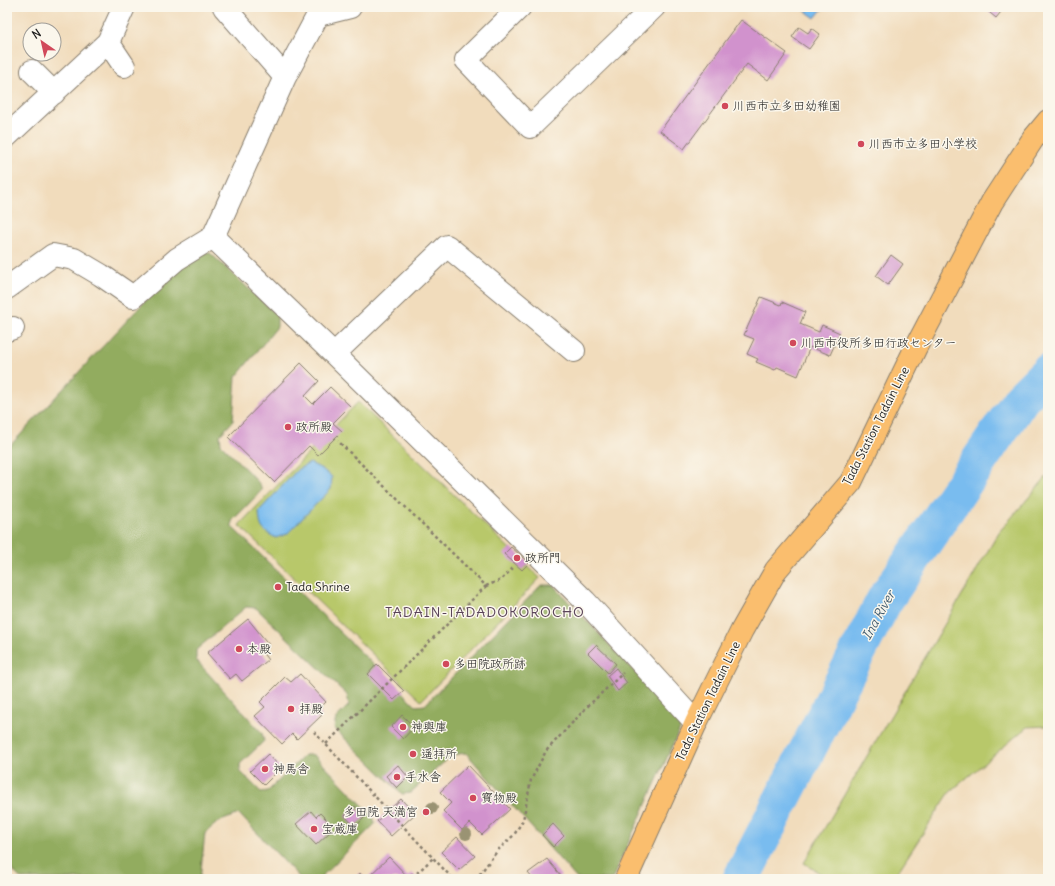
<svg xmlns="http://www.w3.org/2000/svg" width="1055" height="886" font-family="Delius,'Klee One',sans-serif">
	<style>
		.green { fill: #b8c86b; stroke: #6a7244 }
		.forest { fill: #92ac5f; stroke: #57643e }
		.water { fill: #79bcef; stroke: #4a6c86 }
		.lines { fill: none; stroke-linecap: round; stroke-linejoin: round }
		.river { stroke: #79bcef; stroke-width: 37 }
		.building { fill: #d192cd }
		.minor-casing { stroke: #867c6c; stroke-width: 24 }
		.major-casing { stroke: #867c6c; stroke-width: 24 }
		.path { stroke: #867c6c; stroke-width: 2.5; stroke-dasharray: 3 3; stroke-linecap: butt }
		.minor { stroke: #fff; stroke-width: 22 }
		.major { stroke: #fabe6e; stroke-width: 22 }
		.tree { fill: #9a9373 }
		.poi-dot { fill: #d1495b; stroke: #fbf7ec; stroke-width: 1.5 }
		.labels { text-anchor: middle; stroke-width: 3; stroke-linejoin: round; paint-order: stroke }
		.poi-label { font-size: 12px; fill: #1c1c1c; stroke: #fbf7ec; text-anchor: start }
		.street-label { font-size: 12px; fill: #1c1c1c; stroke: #fbf7ec }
		.water-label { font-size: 13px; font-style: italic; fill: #415c70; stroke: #fbf7ec }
		.quarter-label { font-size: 14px; letter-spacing: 1px; fill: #5b455a; stroke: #fbf7ec }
	</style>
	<rect width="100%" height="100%" fill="#fbf7ec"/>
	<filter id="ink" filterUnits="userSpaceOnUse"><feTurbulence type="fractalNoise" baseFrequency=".025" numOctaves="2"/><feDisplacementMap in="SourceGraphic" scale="8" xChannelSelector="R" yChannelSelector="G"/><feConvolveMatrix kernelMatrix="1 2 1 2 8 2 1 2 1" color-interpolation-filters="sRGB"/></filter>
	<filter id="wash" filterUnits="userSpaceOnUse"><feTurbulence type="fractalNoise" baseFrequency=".012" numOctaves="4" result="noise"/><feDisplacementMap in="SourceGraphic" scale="16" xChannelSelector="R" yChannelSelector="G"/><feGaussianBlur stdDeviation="0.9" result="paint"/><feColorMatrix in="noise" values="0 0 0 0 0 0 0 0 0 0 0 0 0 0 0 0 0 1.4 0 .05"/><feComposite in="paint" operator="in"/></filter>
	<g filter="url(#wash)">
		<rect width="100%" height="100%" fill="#f1dcbc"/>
		<path class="green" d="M358,402l182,176 -119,123 -182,-176z
			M1048,475v251l-21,1 -77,65 -57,87h-64l-25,-16 195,-331z"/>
		<path class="forest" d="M190,253h20l67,62v12l-41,50 -3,44 -13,14 1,9 37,38 4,8 -30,31v6l184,179 9,-1 116,-120h12l124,132 3,12 -68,150h-35l-111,-126 -14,2 -42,38 -8,1 -68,-66 2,-10 13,-13 -2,-10 -91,-87 -10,-1 -50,43v10l66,73 2,8 -24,23v7l21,21 7,-1 37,-36h9l59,61 2,8 -56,55h-18l-62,-65 -21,8 -13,11 -5,46h-179l-14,-14v-416z"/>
		<path class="water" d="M800,7h24l-9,11z
			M310,463l12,6 10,8 -1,12 -44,45 -11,4c-15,-8 -16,-10 -17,-27l39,-42z"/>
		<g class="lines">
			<path class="river" d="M741,879l143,-278 137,-202 27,-27"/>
		</g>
		<g id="blocks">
			<path class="building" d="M983,7h22l-9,11z
				M741,20l46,33 -19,27 -21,-16 -63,85 -24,-18z
				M799,27l9,6 4,-5 8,6 -11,15 -17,-12z
				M891,255l12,9 -15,21 -12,-9z
				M761,297l20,8 1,-3 23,10 -5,12 19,8 3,-7 18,8 -10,22 -20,-8 -12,29 -21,-9 -2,3 -19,-8 2,-3 -11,-5 7,-15 -10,-4z
				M301,363l18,18 -14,15 8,8 17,-17 20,19 -17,17 9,8 -24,24 -9,-9 -35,36 -46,-45z
				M511,547l18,16 -7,7 -18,-16z
				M248,619l22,27 -8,6 6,8 -26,21 -6,-7 -6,5 -23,-26z
				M596,645l20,19 -8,9 -20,-20z
				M377,664l27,27 -10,9 -26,-26z
				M616,668l11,15 -9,8 -11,-15z
				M300,674l26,28 -9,9 5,4 -25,24 -5,-5 -10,10 -27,-28 10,-9 -5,-5 25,-25 6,5z
				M402,715l12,12 -11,12 -12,-12z
				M268,754l13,14 -17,17 -14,-14z
				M398,765l10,12 -11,11 -11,-12z
				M468,765l42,44 -28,26 -12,-12 -8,7 -19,-19 8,-8 -11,-11z
				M401,799l14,15 -24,22 -14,-15z
				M355,806l10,11 -10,10 -10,-11z
				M426,808l3,4 -4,3 -3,-3z
				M311,811l5,6 4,-4 9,9 -4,4 5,6 -14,13 -20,-21z
				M553,824l11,12 -11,11 -11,-12z
				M457,837l18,19 -16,14 -18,-18z
				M389,857l19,20 4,-4 6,6h-64l6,-6 6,6z
				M547,859l14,17 -5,3h-23l-5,-6z"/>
		</g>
	</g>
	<g filter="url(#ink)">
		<use href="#blocks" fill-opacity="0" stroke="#867c6c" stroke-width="1"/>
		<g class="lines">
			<defs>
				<path id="minor" d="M224,7l61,70
					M520,7l-54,53 64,67 124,-120
					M108,42l16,24
					M32,71l22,22
					M7,136l101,-94 16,-35
					M213,237l121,117 113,-108 127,105
					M7,288l46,-33 21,4 27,16 32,22 44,-38 36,-22 72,-160 33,-62 32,-8
					M7,330l6,-2
					M334,354l251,247 111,122"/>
				<path id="major" d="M626,879l70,-156 46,-93 34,-60 75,-88 64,-133 77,-147 41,-63 15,-18"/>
			</defs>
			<use href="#minor" class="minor-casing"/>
			<use href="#major" class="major-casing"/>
			<path class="path" d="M486,586l15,-6 12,-12
				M314,732l139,147
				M326,744l160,-158 -148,-145
				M417,873l16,-15
				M476,879l22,-29 16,-15 9,-15 8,-40 15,-29 43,-46 34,-32"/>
			<use href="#minor" class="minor"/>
			<use href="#major" class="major"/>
		</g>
		<g class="tree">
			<circle cx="432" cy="808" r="6"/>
			<circle cx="466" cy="834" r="6"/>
		</g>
	</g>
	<g class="poi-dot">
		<circle cx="725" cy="106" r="4"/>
		<circle cx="861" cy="144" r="4"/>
		<circle cx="793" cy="343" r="4"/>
		<circle cx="288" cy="427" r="4"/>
		<circle cx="517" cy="558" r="4"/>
		<circle cx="278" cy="587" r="4"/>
		<circle cx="239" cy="649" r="4"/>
		<circle cx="446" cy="664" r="4"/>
		<circle cx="291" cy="709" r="4"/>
		<circle cx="403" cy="727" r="4"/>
		<circle cx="413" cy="754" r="4"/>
		<circle cx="265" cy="769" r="4"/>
		<circle cx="397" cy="777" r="4"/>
		<circle cx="473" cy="798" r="4"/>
		<circle cx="426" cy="812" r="4"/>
		<circle cx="314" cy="829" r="4"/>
	</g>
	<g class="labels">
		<g class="poi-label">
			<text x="733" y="110">川西市立多田幼稚園</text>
			<text x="869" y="148">川西市立多田小学校</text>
			<text x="801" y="347">川西市役所多田行政センター</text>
			<text x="296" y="431">政所殿</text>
			<text x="525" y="562">政所門</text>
			<text x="286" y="591">Tada Shrine</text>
			<text x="247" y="653">本殿</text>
			<text x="454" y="668">多田院政所跡</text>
			<text x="299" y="713">拝殿</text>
			<text x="411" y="731">神輿庫</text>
			<text x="421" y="758">遥拝所</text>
			<text x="273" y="773">神馬舎</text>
			<text x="405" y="781">手水舎</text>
			<text x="481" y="802">寳物殿</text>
			<text x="418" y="816" text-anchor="end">多田院 天満宮</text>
			<text x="322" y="833">宝蔵庫</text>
		</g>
		<g class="street-label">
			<text transform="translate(876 426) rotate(-63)" y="4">Tada Station Tadain Line</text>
			<text transform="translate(708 701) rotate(-64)" y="4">Tada Station Tadain Line</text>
		</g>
		<g class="water-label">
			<text transform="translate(878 615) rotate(-61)" y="5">Ina River</text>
		</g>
		<g class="quarter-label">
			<text x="485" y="617">TADAIN-TADADOKOROCHO</text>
		</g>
	</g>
	<rect width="1055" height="886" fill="none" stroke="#fbf7ec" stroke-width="24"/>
	<g transform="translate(42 42) rotate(326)"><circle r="19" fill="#fbf7ec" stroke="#a29f99"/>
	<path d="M0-3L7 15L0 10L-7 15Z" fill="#d1495b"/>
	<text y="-6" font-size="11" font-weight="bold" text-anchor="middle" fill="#1c1c1c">N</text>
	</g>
</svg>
